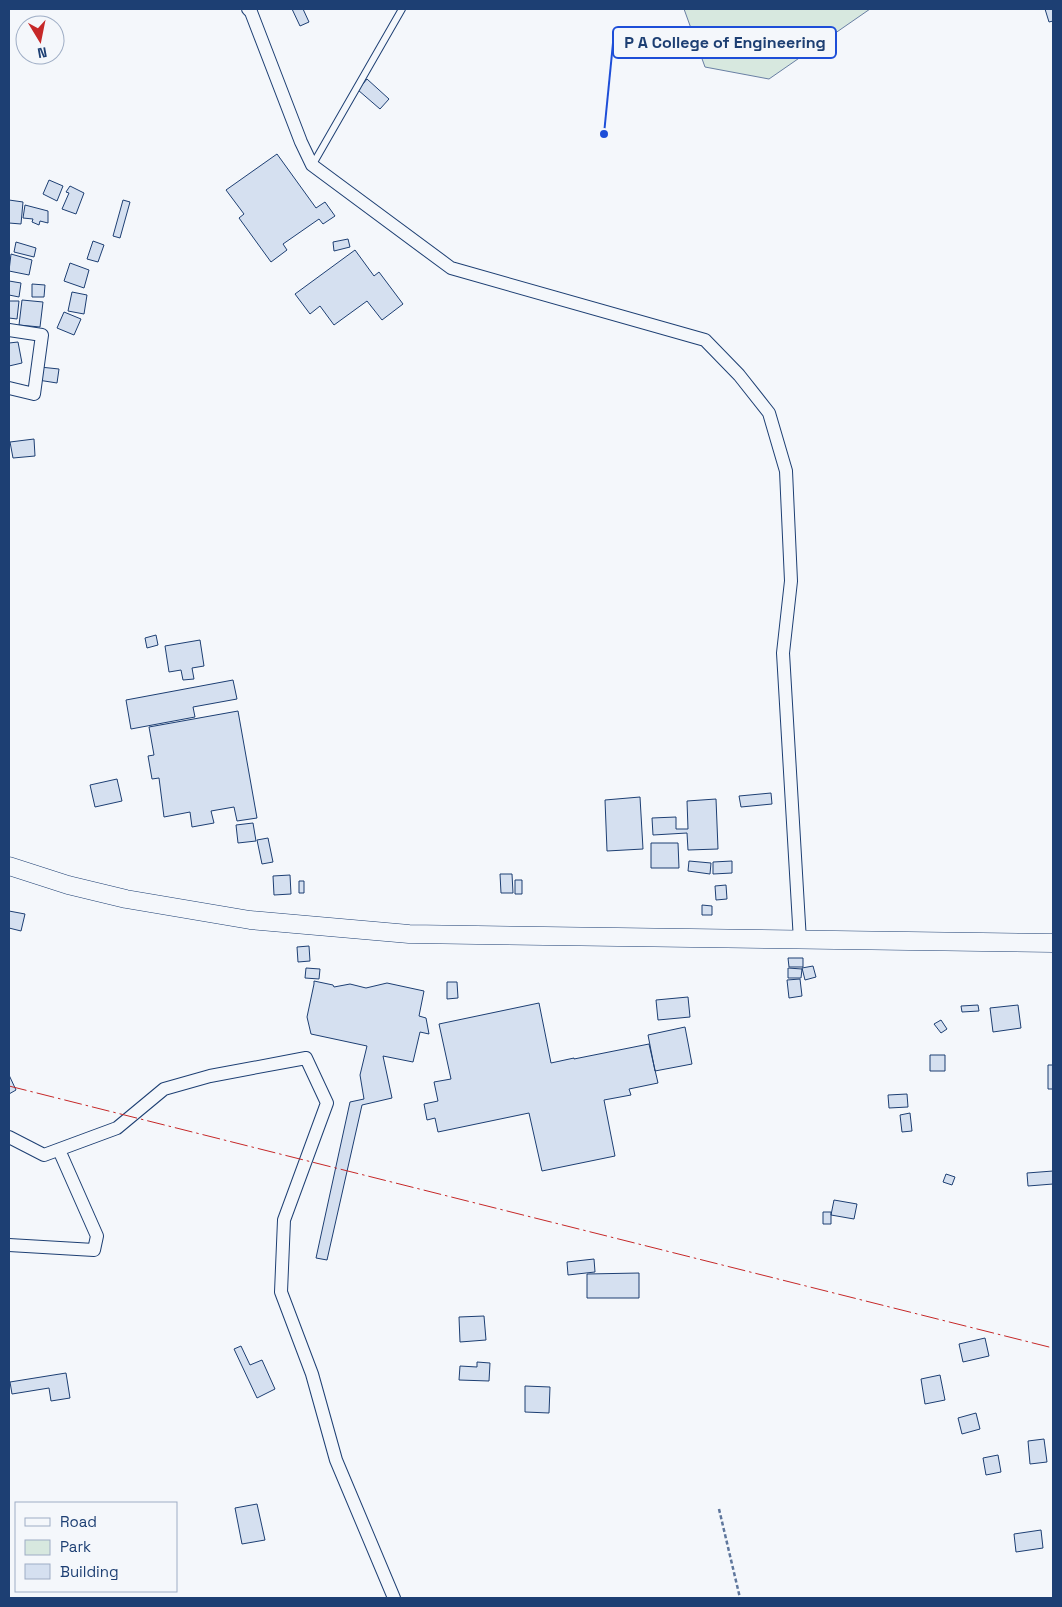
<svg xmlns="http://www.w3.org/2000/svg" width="1062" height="1607" font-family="'Space Grotesk',sans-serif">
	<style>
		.green { fill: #d7e8df; stroke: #687fa3 }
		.building { fill: #d5e0f0; stroke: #1d3f73 }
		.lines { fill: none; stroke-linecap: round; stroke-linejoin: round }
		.service-casing { stroke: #1d3f73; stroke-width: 8 }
		.minor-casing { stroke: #1d3f73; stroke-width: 14 }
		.secondary-casing { stroke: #1d3f73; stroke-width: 19 }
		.path { stroke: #5e769c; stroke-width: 2.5; stroke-dasharray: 4 2.5; stroke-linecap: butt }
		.service { stroke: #f4f7fb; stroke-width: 6 }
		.minor { stroke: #f4f7fb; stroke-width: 12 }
		.secondary { stroke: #f4f7fb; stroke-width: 18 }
		.power { stroke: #c62828; stroke-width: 1; stroke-dasharray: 18 4 2.5 4; stroke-linecap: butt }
		.leader { fill: none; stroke: #1d4ed8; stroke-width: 2 }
		.callout-dot { fill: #1d4ed8; stroke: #f4f7fb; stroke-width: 2 }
		.callout { fill: #f4f7fb; stroke: #1d4ed8; stroke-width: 2 }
		.callout-label { font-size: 16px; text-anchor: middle; font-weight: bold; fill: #1d3f73 }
	</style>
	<rect width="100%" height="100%" fill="#f4f7fb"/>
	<path class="green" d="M684,9h186l-101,70 -64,-12z"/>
	<path class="building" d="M292,9h11l6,13 -9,4z
		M1045,9h8v12l-4,1z
		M367,79l22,20 -9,10 -22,-19z
		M277,154l39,54 9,-6 10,14 -12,8 -4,-5 -36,25 4,6 -16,12 -32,-44 5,-4 -18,-24z
		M49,180l14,6 -6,15 -14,-7z
		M70,186l14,7 -8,21 -14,-5 7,-16 -3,-1z
		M9,200l14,2 -2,22 -12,-1z
		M123,200l7,2 -10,36 -7,-2z
		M25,205l23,6v12l-8,-2 -1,4 -7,-3 1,-3 -10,-1z
		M348,239l2,8 -16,4 -1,-9z
		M93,241l11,4 -6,17 -11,-3z
		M16,242l20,6 -2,9 -20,-5z
		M355,250l19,26 5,-4 24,32 -21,16 -15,-19 -33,24 -14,-19 -10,8 -15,-20z
		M11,254l21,6 -3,15 -20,-4z
		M70,263l19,7 -5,18 -20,-7z
		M9,281l12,2 -2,14 -10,-2z
		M32,284l13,1 -1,12h-12z
		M72,292l15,3 -3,19 -16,-3z
		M22,300l21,2 -3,25 -21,-2z
		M9,301h10l-2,18 -8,-1z
		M64,312l17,7 -7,16 -17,-7z
		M18,342l4,21 -13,3v-23z
		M40,367l19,2 -2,14 -19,-3z
		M34,439l1,17 -22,2 -3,-16z
		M156,635l2,10 -11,3 -2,-10z
		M200,640l4,26 -12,2 2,11 -11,1 -2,-10 -12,2 -4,-26z
		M233,680l4,19 -44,8 2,10 -64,12 -5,-29z
		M238,711l19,107 -20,3 -3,-14 -23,4 3,12 -22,4 -2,-15 -26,5 -5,-39 -7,1 -4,-23 6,-1 -5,-28z
		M117,779l5,22 -27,6 -5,-22z
		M771,793l1,11 -31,3 -2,-11z
		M640,797l3,52 -36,2 -2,-51z
		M716,799l2,50 -30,1 -1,-17 -34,2 -1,-17 24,-1v12h12l-1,-28z
		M253,823l3,18 -18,2 -2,-18z
		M268,838l5,24 -11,2 -5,-24z
		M651,843h27l1,25h-28z
		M689,861l22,2 -1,11 -22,-3z
		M732,861v12l-19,1v-12z
		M500,874h12l1,19h-12z
		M290,875l1,19 -17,1 -1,-19z
		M515,880h7v14h-7z
		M299,881h5v12h-5z
		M726,885l1,14 -11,1 -1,-14z
		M702,905l10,1v9h-10z
		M9,911l16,3 -4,17 -12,-3z
		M309,946l1,15 -12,1 -1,-15z
		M788,958h15v9h-14z
		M813,966l3,11 -11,3 -3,-12z
		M306,968l14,1 -1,10 -14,-1z
		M788,968l14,1 -1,9h-13z
		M800,979l2,17 -13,2 -2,-18z
		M314,981l19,4 1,2 16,-3 16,4 21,-5 37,8 -5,25 7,2 3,16 -9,-2 -7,30 -30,-6 9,42 -30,7 -35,155 -11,-2 34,-156 14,-3 -4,-24 7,-29 -56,-12 -4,-17 7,-33z
		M447,982h10l1,16 -11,1z
		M688,997l2,20 -32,3 -2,-20z
		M539,1003l12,60 23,-5v1l75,-15 9,39 -29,6 2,6 -27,5 11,56 -73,15 -13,-58 -91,19 -3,-14 -8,2 -3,-16 14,-3 -4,-19 17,-3 -12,-55z
		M978,1005l1,6 -17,1 -1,-6z
		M1018,1005l3,23 -28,4 -3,-24z
		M941,1020l6,9 -6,4 -7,-9z
		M685,1027l7,37 -37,7 -7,-36z
		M930,1055h15v16h-15z
		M1048,1065h5v24h-5z
		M9,1075l7,15 -7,4z
		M907,1094l1,13 -19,1 -1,-13z
		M910,1113l2,18 -10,1 -2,-17z
		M1053,1171v13l-25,2 -1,-13z
		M946,1174l9,3 -3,8 -9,-3z
		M834,1200l23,4 -3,15 -23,-4z
		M823,1212h8v12h-8z
		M594,1259l1,13 -27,3 -1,-13z
		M639,1273v25h-52v-24z
		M484,1316l2,24 -26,2 -1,-25z
		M985,1338l4,18 -26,6 -4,-18z
		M241,1346l9,19 12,-5 13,29 -18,9 -23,-49z
		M477,1362l13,1 -1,18 -30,-1 1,-14 17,1z
		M66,1373l4,25 -19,3 -2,-13 -37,6 -2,-12z
		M940,1375l5,25 -20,4 -4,-25z
		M525,1386l25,1 -1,26 -24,-1z
		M976,1413l4,16 -18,5 -4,-16z
		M1044,1439l3,23 -17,2 -2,-23z
		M998,1455l3,17 -15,3 -3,-17z
		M257,1504l8,36 -23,4 -7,-36z
		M1041,1530l2,18 -27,4 -2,-18z"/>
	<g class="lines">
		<defs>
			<path id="service" d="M313,164l89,-155"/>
			<path id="minor" d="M248,9l3,3 50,130 11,23 139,103 254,72 34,35 30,38 17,58 5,110 -8,72 17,288
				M9,330l33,5 -8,59 -25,-6
				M9,1137l35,18 73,-27 47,-39 46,-13 96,-18 21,45 -43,117 -3,72 31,82 24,86 58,138
				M9,1245l85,5 3,-14 -38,-86"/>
			<path id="secondary" d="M9,866l59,19 58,14 124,21 159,14 644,9"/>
		</defs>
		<use href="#service" class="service-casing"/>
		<use href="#minor" class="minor-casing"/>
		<use href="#secondary" class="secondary-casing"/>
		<path class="path" d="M719,1509l21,89"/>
		<use href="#service" class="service"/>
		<use href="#minor" class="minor"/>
		<use href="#secondary" class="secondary"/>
		<path class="power" d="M9,1086l1044,262"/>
	</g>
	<path class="leader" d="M604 134L613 43"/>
	<circle class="callout-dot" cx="604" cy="134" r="5"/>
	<rect class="callout" x="613" y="27" width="223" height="31" rx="5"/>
	<g class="callout-label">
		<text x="725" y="48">P A College of Engineering</text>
	</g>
	<rect width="1062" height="1607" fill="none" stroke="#1d3f73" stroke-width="20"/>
	<rect x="15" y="1502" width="162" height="90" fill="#f4f7fb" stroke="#9eadc5"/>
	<rect x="25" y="1518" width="25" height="8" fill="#f4f7fb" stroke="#9eadc5"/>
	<text x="60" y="1527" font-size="15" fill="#1d3f73">Road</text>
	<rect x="25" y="1540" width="25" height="15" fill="#d7e8df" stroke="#9eadc5"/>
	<text x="60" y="1552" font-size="15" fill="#1d3f73">Park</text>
	<rect x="25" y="1564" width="25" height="15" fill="#d5e0f0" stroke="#9eadc5"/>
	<text x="60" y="1577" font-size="15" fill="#1d3f73">Building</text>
	<g transform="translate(40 40) rotate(170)"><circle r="24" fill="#f4f7fb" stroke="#9eadc5"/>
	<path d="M0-4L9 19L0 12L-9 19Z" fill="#c62828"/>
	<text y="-8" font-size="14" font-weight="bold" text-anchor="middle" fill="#1d3f73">N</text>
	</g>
</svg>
